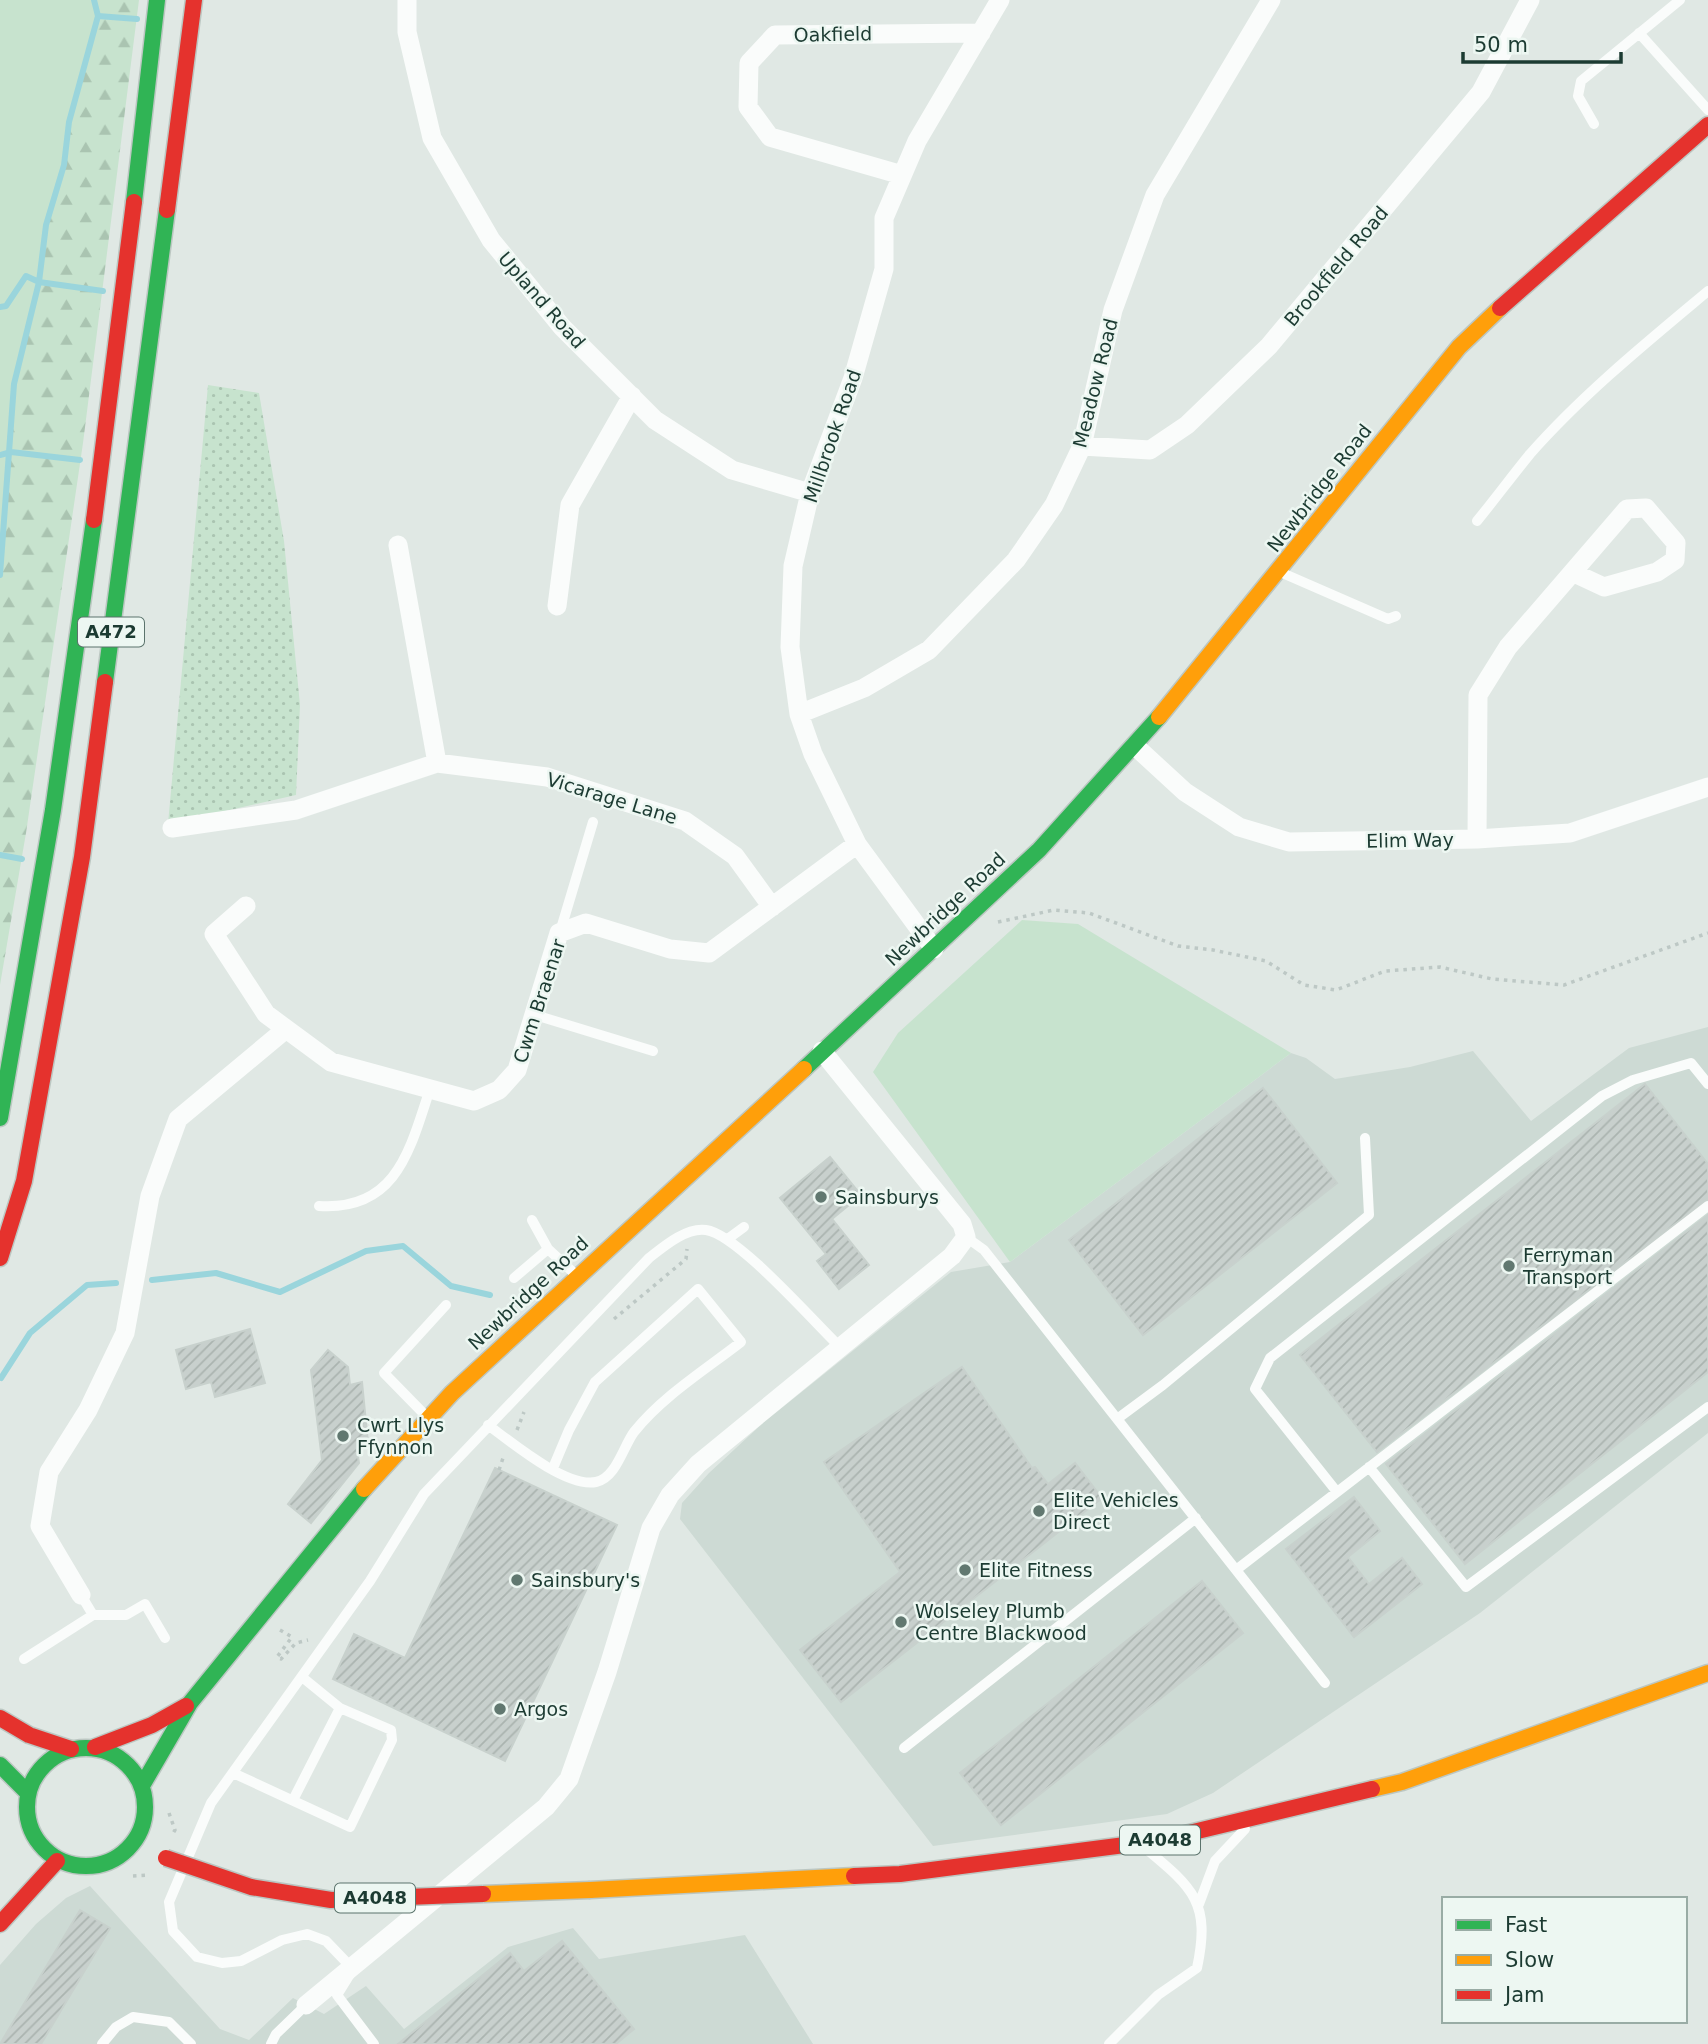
<svg xmlns="http://www.w3.org/2000/svg" width="1708" height="2044" font-family="'DejaVu Sans',sans-serif">
	<style>
		.built { fill: #cddad4 }
		.grass { fill: #c7e3ce }
		.forest { fill: url(#forest-firs) }
		.garden { fill: url(#garden-dots) }
		.lines { fill: none; stroke-linecap: round; stroke-linejoin: round }
		.stream { stroke: #9ad5dc; stroke-width: 6 }
		.building { fill: url(#building-hatch); stroke: #c8d1cd; stroke-width: 2 }
		.fast-casing { stroke: #bcc7c2; stroke-width: 19 }
		.slow-casing { stroke: #bcc7c2; stroke-width: 19 }
		.jam-casing { stroke: #bcc7c2; stroke-width: 19 }
		.path { stroke: #bdc8c5; stroke-width: 3.5; stroke-dasharray: 3.5 5; stroke-linecap: butt }
		.lane { stroke: #fafcfb; stroke-width: 10 }
		.street { stroke: #fafcfb; stroke-width: 19 }
		.fast { stroke: #30b455; stroke-width: 16 }
		.slow { stroke: #ff9f0a; stroke-width: 16 }
		.jam { stroke: #e5322d; stroke-width: 16 }
		.slow-bridge-casing { stroke: #bac5c1; stroke-width: 19; stroke-linecap: butt }
		.jam-bridge-casing { stroke: #bac5c1; stroke-width: 19; stroke-linecap: butt }
		.slow-bridge { stroke: #ff9f0a; stroke-width: 16 }
		.jam-bridge { stroke: #e5322d; stroke-width: 16 }
		.poi-dot { fill: #617870; stroke: #edf7f2; stroke-width: 2.5 }
		.labels { text-anchor: middle; stroke-width: 5; stroke-linejoin: round; paint-order: stroke }
		.shield { fill: #edf7f2; stroke: #5b736c; stroke-width: 2 }
		.shield-label { font-size: 18px; font-weight: bold; fill: #1c3b32 }
		.street-label { font-size: 19px; fill: #1c3b32; stroke: #edf7f2 }
		.poi-label { font-size: 19px; fill: #1c3b32; stroke: #edf7f2; text-anchor: start }
	</style>
	<defs>
		<pattern id="forest-firs" width="22" height="20" patternUnits="userSpaceOnUse" patternTransform="scale(1.75)"><rect width="22" height="20" fill="#c7e3ce"/><path d="M5 1l3.5 6h-7zM16 11l3.5 6h-7z" fill="#aac4b1"/></pattern>
		<pattern id="garden-dots" width="8" height="8" patternUnits="userSpaceOnUse" patternTransform="scale(1.75)"><rect width="8" height="8" fill="#c7e3ce"/><path d="M2 2h.1M6 6h.1" fill="none" stroke="#aac4b1" stroke-width="1.8" stroke-linecap="round"/></pattern>
		<pattern id="building-hatch" width="6" height="6" patternUnits="userSpaceOnUse" patternTransform="scale(1.75)"><rect width="6" height="6" fill="#c8d0cd"/><path d="M-1 1l2-2M0 6l6-6M5 7l2-2" fill="none" stroke="#abb4b0"/></pattern>
	</defs>
	<rect width="100%" height="100%" fill="#e0e8e4"/>
	<path class="built" d="M1708,1027v406l-228,180 -267,180 -46,21 -234,32 -253,-327 2,-16 27,-30 54,-50 188,-151 59,-10 281,-209 15,5 29,21 75,-12 63,-16 58,70 98,-73z
		M90,1886l130,143 29,11 44,-42 31,16 42,-28 38,43 104,-82 65,-19 26,31 146,-24 68,109h-813v-79l36,-41 30,-26z"/>
	<path class="grass" d="M0,0h94l4,16 -29,106 -5,43 -18,60 -7,57 -25,102 -14,191z
		M1022,920l56,4 213,129 -281,209 -137,-190 25,-39z"/>
	<path class="forest" d="M94,0h45l-56,443 -57,390 -26,152v-410l14,-191 25,-102 7,-57 18,-60 5,-43 29,-106z"/>
	<path class="garden" d="M208,385l51,8 25,148 16,164 -4,90 -128,29z"/>
	<g class="lines">
		<path class="stream" d="M98,16l39,3
			M0,307l6,-1 20,-30 13,6 64,9
			M0,455l11,-3 69,8
			M0,575l14,-191 25,-102 7,-57 18,-60 5,-43 29,-106 -4,-16
			M0,855l22,4
			M152,1280l64,-7 64,19 86,-41 37,-5 48,40 39,9
			M1,1378l29,-45 57,-48 29,-2"/>
	</g>
	<path class="building" d="M1645,1084l63,80v35l-331,253 -77,-97z
		M1263,1088l74,95 -194,152 -74,-95z
		M830,1157l31,38 -29,24 37,46 -30,24 -22,-28 9,-7 -46,-56z
		M1708,1215v157l-243,192 -79,-100z
		M250,1329l15,54 -50,14 -4,-15 -25,7 -10,-39z
		M328,1350l20,17 2,18 12,-3 6,61 -12,2 3,18 -48,60 -23,-19 34,-44 -11,-90z
		M962,1367l70,101 3,-1 13,17 27,-21 27,35 -261,204 -41,-52 100,-78 -76,-110z
		M495,1468l122,57 -112,236 -172,-82 21,-45 51,24z
		M1354,1497l26,34 -32,26 21,27 33,-26 20,26 -68,53 -68,-88z
		M1202,1581l41,52 -242,192 -41,-52z
		M80,1910l30,18 -69,116h-41z
		M562,1941l72,88 -18,15h-218l112,-91 14,18z"/>
	<g class="lines">
		<defs>
			<path id="fast" d="M134,202l23,-202
				M105,682l62,-472
				M804,1069l235,-219 120,-133
				M0,1118l53,-308 41,-290
				M27 1807a59 59 0 1 1 118 0a59 59 0 1 1-118 0Z
				M0,1765l26,26
				M143,1784l47,-81 174,-214"/>
			<path id="slow" d="M1159,717l300,-370 41,-39
				M364,1489l88,-96 352,-324
				M1372,1789l30,-7 306,-109
				M590,1890l264,-14"/>
			<path id="jam" d="M167,210l27,-210
				M1500,308l208,-183
				M94,520l40,-318
				M0,1258l24,-77 58,-324 23,-175
				M0,1718l29,17 42,14
				M95,1747l57,-22 34,-19
				M854,1876l46,-2 256,-33 216,-52
				M0,1924l57,-63"/>
		</defs>
		<use href="#fast" class="fast-casing"/>
		<use href="#slow" class="slow-casing"/>
		<use href="#jam" class="jam-casing"/>
		<path class="path" d="M998,922l56,-12 35,3 89,33 35,4 53,11 38,24 32,5 49,-19 55,-4 52,12 72,6 144,-52
			M614,1319l72,-60 1,-10
			M517,1430l7,-18
			M499,1470l5,-15
			M280,1630l12,7 -15,20 4,2 15,-16 12,-3
			M169,1813l6,17 -3,5
			M133,1876l16,-1"/>
		<path class="lane" d="M1639,33l69,77
			M1594,124l-16,-28 3,-15 99,-81
			M1477,521c18,-22 35,-45 53,-67 53,-60 117,-112 178,-163
			M1280,572l108,47 8,-3
			M560,932l33,-110
			M535,1015l118,36
			M319,1206c78,5 91,-57 111,-117
			M532,1220l16,29 28,26
			M966,1237l18,13 341,433
			M729,1238l15,-11
			M514,1278l34,-29
			M427,1417l-43,-44 62,-68
			M1117,1419l46,-34 206,-170 -4,-77
			M488,1425c23,17 78,63 108,57 20,-4 27,-35 38,-50 29,-36 71,-62 107,-90l-43,-53 -103,93 -26,48 -16,38
			M1369,1467l97,120 242,-180
			M1337,1492l-82,-103 15,-31 332,-262 31,-16 58,-17 17,21
			M1236,1570l472,-364
			M93,1615h33l19,-11 20,34
			M24,1659l69,-44 -12,-20
			M904,1748l292,-230
			M233,1773l117,54 42,-87 -1,-10 -51,-22 -38,-31
			M293,1800l47,-92
			M1199,1904l16,-43 30,-32
			M102,2044l14,-17 17,-10 36,5 22,22
			M271,2044l5,-10 30,-29
			M374,2044l-37,-49 13,-21v-8l-24,-25 -19,-7 -25,6 -41,21 -19,2 -25,-6 -24,-26 -4,-29 42,-99 159,-222 54,-87 225,-236c14,-11 37,-31 57,-28 31,4 107,91 133,116
			M1109,2044l49,-49 39,-27c14,-66 -4,-80 -52,-120"/>
		<path class="street" d="M407,0v32l25,106 59,102 71,87 93,93 77,50 78,23
			M902,175l-132,-38 -22,-30 1,-44 26,-28 206,-2
			M1082,446l68,4 37,-25 82,-79 212,-254 49,-92
			M398,545l39,218
			M557,606l13,-101 62,-109
			M799,714l65,-26 65,-38 87,-90 38,-55 28,-59 31,-136 42,-115 116,-195
			M1135,746l50,46 54,35 50,15 188,-3 93,-6 138,-46
			M172,828l124,-18 141,-47 110,14 138,44 50,35 37,51
			M1477,839l1,-144 30,-48 119,-138 19,-1 30,35 -1,17 -18,12 -53,15 -30,-14
			M246,906l-32,28 52,80 65,48 143,39 25,-11 18,-20 42,-137 27,-10 84,26 39,4 148,-109
			M934,949l-77,-105 -44,-90 -14,-40 -9,-67 3,-81 17,-73 43,-115 31,-109v-51l33,-77 83,-141
			M81,1595l-41,-69 9,-54 39,-62 37,-77 25,-137 28,-77 108,-90
			M306,2005l240,-198 23,-28 38,-107 44,-144 19,-33 28,-31 254,-208 14,-19 -4,-13 -140,-173"/>
		<use href="#fast" class="fast"/>
		<use href="#slow" class="slow"/>
		<use href="#jam" class="jam"/>
		<defs>
			<path id="slow-bridge" d="M483,1894l107,-4"/>
			<path id="jam-bridge" d="M166,1858l85,29 80,13 152,-6"/>
		</defs>
		<use href="#slow-bridge" class="slow-bridge-casing"/>
		<use href="#jam-bridge" class="jam-bridge-casing"/>
		<use href="#slow-bridge" class="slow-bridge"/>
		<use href="#jam-bridge" class="jam-bridge"/>
	</g>
	<g class="poi-dot">
		<circle cx="821" cy="1197" r="7"/>
		<circle cx="1509" cy="1266" r="7"/>
		<circle cx="343" cy="1436" r="7"/>
		<circle cx="1039" cy="1511" r="7"/>
		<circle cx="965" cy="1570" r="7"/>
		<circle cx="517" cy="1580" r="7"/>
		<circle cx="901" cy="1622" r="7"/>
		<circle cx="500" cy="1709" r="7"/>
	</g>
	<g class="labels">
		<g class="shield">
			<rect x="78" y="617.5" width="66" height="29" rx="5"/>
			<rect x="1120" y="1825.5" width="80" height="29" rx="5"/>
			<rect x="335" y="1883.5" width="80" height="29" rx="5"/>
		</g>
		<g class="shield-label">
			<text x="111" y="638">A472</text>
			<text x="1160" y="1846">A4048</text>
			<text x="375" y="1904">A4048</text>
		</g>
		<g class="street-label">
			<text transform="translate(833 34) rotate(-1)" y="7">Oakfield</text>
			<text transform="translate(1336 266) rotate(-50)" y="7">Brookfield Road</text>
			<text transform="translate(542 300) rotate(49)" y="7">Upland Road</text>
			<text transform="translate(1095 383) rotate(-76)" y="7">Meadow Road</text>
			<text transform="translate(832 436) rotate(-71)" y="7">Millbrook Road</text>
			<text transform="translate(1319 488) rotate(-52)" y="7">Newbridge Road</text>
			<text transform="translate(612 798) rotate(17)" y="7">Vicarage Lane</text>
			<text transform="translate(1410 840) rotate(-1)" y="7">Elim Way</text>
			<text transform="translate(945 909) rotate(-43)" y="7">Newbridge Road</text>
			<text transform="translate(539 1001) rotate(-72)" y="7">Cwm Braenar</text>
			<text transform="translate(528 1293) rotate(-43)" y="7">Newbridge Road</text>
		</g>
		<g class="poi-label">
			<text x="835" y="1204">Sainsburys</text>
			<text x="1523" y="1262">Ferryman<tspan x="1523" dy="22">Transport</tspan></text>
			<text x="357" y="1432">Cwrt Llys<tspan x="357" dy="22">Ffynnon</tspan></text>
			<text x="1053" y="1507">Elite Vehicles<tspan x="1053" dy="22">Direct</tspan></text>
			<text x="979" y="1577">Elite Fitness</text>
			<text x="531" y="1587">Sainsbury's</text>
			<text x="915" y="1618">Wolseley Plumb<tspan x="915" dy="22">Centre Blackwood</tspan></text>
			<text x="514" y="1716">Argos</text>
		</g>
	</g>
	<rect x="1442" y="1897" width="245" height="126" fill="#edf7f2" stroke="#99aca5" stroke-width="2"/>
	<rect x="1456" y="1920" width="35" height="10" fill="#30b455" stroke="#99aca5" stroke-width="2"/>
	<text x="1505" y="1932" font-size="21" fill="#1c3b32">Fast</text>
	<rect x="1456" y="1955" width="35" height="10" fill="#ff9f0a" stroke="#99aca5" stroke-width="2"/>
	<text x="1505" y="1967" font-size="21" fill="#1c3b32">Slow</text>
	<rect x="1456" y="1990" width="35" height="10" fill="#e5322d" stroke="#99aca5" stroke-width="2"/>
	<text x="1505" y="2002" font-size="21" fill="#1c3b32">Jam</text>
	<path d="M1463 52v10h158v-10" fill="none" stroke="#1c3b32" stroke-width="3.5"/>
	<text x="1474" y="52" font-size="21" fill="#1c3b32" stroke="#edf7f2" stroke-width="5" paint-order="stroke">50 m</text>
</svg>
